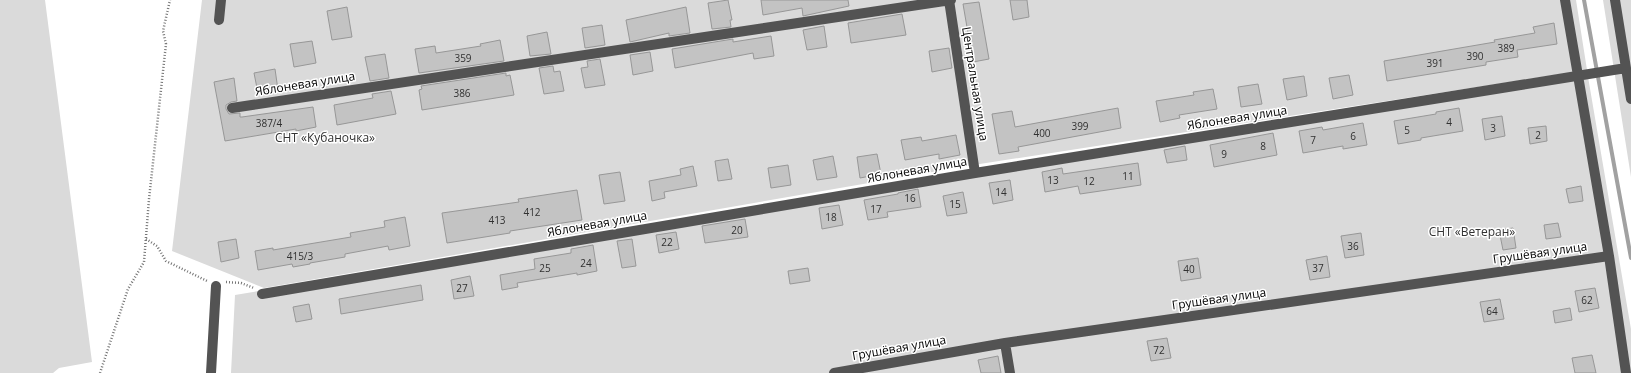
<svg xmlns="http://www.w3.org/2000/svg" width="1631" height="373" font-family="'Open Sans',sans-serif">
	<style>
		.green { fill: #dadada }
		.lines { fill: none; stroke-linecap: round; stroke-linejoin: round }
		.stream { stroke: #a1a1a1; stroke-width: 4 }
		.building { fill: #c3c3c3; stroke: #979797 }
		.path { stroke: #757575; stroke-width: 2.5; stroke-dasharray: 1 2; stroke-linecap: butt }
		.minor { stroke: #535353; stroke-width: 10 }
		.labels { text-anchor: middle; stroke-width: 3; stroke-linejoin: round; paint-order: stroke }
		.number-label { font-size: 10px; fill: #313131 }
		.street-label { font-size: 12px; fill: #000; stroke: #fff }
		.park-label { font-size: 12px; fill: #313131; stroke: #fff }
	</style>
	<rect width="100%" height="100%" fill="#fff"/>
	<path class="green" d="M0,0h45l47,362 -33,6 -6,5h-53z
		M202,0h1374l11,70 -620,96 -703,122 -92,-37z
		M1603,0h28v177z
		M1587,71l44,258v44h-1400l4,-78 738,-126z"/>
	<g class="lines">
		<path class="stream" d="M1584,0l47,258"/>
	</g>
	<path class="building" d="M728,0l4,20h-2l1,7 -19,2 -4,-26z
		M761,0h87l1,6 -46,10 -1,-8 -39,7z
		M1010,0h17l2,17 -16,3z
		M979,2l10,57 -16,3 -10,-58z
		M347,7l5,30 -20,3 -5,-29z
		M686,7l4,26 -21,3v-3l-39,9 -4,-22z
		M902,14l4,21 -55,8 -3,-20z
		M1554,23l3,21 -40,6 1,7 -32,5v3l-99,16 -3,-20 111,-19 -1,-2 41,-7 -2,-6z
		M602,25l3,20 -20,3 -3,-20z
		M824,26l3,21 -20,3 -4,-20z
		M547,32l4,22 -21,2 -3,-20z
		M771,36l3,20 -20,3 -1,-6 -78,15 -3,-19 61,-10v3z
		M500,40l4,21 -85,12 -4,-24 20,-3 1,7 45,-7 -1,-2z
		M312,41l4,22 -22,4 -4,-23z
		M949,48l3,20 -20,4 -3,-21z
		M650,52l3,19 -20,4 -3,-20z
		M385,54l4,24 -19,3 -5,-24z
		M600,59l5,26 -20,3 -4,-20 7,-1 -1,-6z
		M553,66l1,6 6,-1 4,20 -20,3 -5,-26z
		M275,69l3,21 -20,3 -4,-20z
		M506,73v3l4,-1 4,20 -92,15 -3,-20 3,-1 -1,-3z
		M1349,75l4,20 -20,4 -4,-21z
		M1304,76l3,20 -20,4 -4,-21z
		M234,78l3,23 -6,1 -5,3v4l3,5 11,-1v4h2l71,-10 3,20 -20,4v-2l-71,12 -11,-59z
		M1258,84l4,20 -21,3 -3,-20z
		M1213,89l4,20 -38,6 1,3 -20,4 -4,-21 38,-6 -1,-3z
		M391,91l5,23 -59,11 -3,-20 39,-7 -1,-4z
		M1118,108l3,20 -103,19 1,4 -20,3 -7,-40 20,-3 3,16z
		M1459,108l4,23 -42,7v2l-23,4 -4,-23 42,-7v-2z
		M1502,116l3,20 -20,4 -3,-21z
		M1363,123l4,22 -24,4v-3l-40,7 -4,-22 23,-4 1,3z
		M1546,126l1,15 -17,3 -2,-16z
		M1273,133l4,22 -63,12 -4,-22z
		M956,135l4,20 -21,4v-5l-34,6 -4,-20 20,-3 1,4z
		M1185,146l2,14 -20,3 -3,-13z
		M877,154l4,20 -21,4 -3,-21z
		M833,156l4,21 -20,3 -4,-20z
		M728,159l4,20 -14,2 -3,-20z
		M1138,163l3,22 -61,9 -2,-8 -33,6 -3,-20 20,-4 1,6z
		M788,165l3,20 -20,3 -3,-20z
		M693,166l4,20 -33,6 1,6 -13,3 -3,-20 32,-6 -1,-6z
		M620,172l5,29 -21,3 -5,-29z
		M1010,180l3,20 -20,4 -4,-21z
		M1581,186l2,15 -14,2 -3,-14z
		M918,189l3,18 -34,5 1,5 -20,3 -4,-20 34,-6v-1z
		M577,190l5,30 -72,11v2l-63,10 -5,-30 77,-11 -1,-3z
		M963,192l4,21 -20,3 -4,-20z
		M839,205l4,20 -21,4 -3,-21z
		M405,217l5,29 -21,4 -1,-4 -43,8v3l-35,6v1l-17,3 -1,-3 -34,6 -3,-19 18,-3v2l78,-13 -1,-4 35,-6 -1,-6z
		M745,219l3,18 -43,6 -3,-17z
		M1558,223l3,14 -15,2 -2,-14z
		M1513,228l3,20 -13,2 -4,-20z
		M676,232l3,17 -20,4 -3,-18z
		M1361,233l3,22 -19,3 -4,-22z
		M236,239l3,19 -18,4 -3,-20z
		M632,239l4,27 -14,2 -5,-27z
		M593,245l4,26 -20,4v-2l-60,10 1,4 -16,3 -2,-15 35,-6 -1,-10 37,-6v-4z
		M1327,256l3,21 -20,3 -4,-20z
		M1198,258l3,20 -20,3 -3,-20z
		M808,268l2,13 -20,3 -2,-13z
		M470,276l4,20 -20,3 -3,-19z
		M421,285l2,15 -82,14 -2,-15z
		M1595,288l4,20 -20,4 -4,-21z
		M1500,299l4,20 -20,3 -4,-20z
		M309,304l3,15 -16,3 -3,-15z
		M1570,308l2,12 -17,3 -2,-12z
		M1167,338l4,20 -20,3 -4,-20z
		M1592,355l4,18h-21l-3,-15z
		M998,356l3,17h-20l-3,-13z"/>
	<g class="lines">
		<path class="path" d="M146,239l11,7 9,15 41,20
			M226,282l15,1 13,5
			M100,373l28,-84 16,-27 5,-63 17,-155 -3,-13 7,-31"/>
		<path class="minor" d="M949,0l26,173
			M1565,0l44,256 17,117
			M1615,0l16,99
			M219,20l2,-20
			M232,108l719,-108
			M262,294l713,-121 651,-105
			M1005,343l5,30
			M211,373l5,-87
			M834,373l171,-30 604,-87"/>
	</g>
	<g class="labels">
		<g class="number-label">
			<text x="1506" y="52">389</text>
			<text x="1475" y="60">390</text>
			<text x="463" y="62">359</text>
			<text x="1435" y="67">391</text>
			<text x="462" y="97">386</text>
			<text x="1449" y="126">4</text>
			<text x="269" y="127">387/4</text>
			<text x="1080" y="130">399</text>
			<text x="1493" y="132">3</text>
			<text x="1407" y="134">5</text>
			<text x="1042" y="137">400</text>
			<text x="1538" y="139">2</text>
			<text x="1353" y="140">6</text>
			<text x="1313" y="144">7</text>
			<text x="1263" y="150">8</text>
			<text x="1224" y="158">9</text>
			<text x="1128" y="180">11</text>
			<text x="1053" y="184">13</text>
			<text x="1089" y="185">12</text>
			<text x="1001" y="196">14</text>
			<text x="910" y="202">16</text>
			<text x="955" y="208">15</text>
			<text x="876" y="213">17</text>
			<text x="532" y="216">412</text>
			<text x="831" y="221">18</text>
			<text x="497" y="224">413</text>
			<text x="737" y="234">20</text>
			<text x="667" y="246">22</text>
			<text x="1353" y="250">36</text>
			<text x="300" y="260">415/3</text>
			<text x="586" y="267">24</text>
			<text x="545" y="272">25</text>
			<text x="1318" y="272">37</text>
			<text x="1189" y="273">40</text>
			<text x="462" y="292">27</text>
			<text x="1587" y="304">62</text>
			<text x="1492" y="315">64</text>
			<text x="1159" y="354">72</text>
		</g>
		<g class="street-label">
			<text transform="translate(305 84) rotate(-9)" y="4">Яблоневая улица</text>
			<text transform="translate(975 84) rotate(81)" y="4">Центральная улица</text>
			<text transform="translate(1237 118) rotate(-9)" y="4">Яблоневая улица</text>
			<text transform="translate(917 170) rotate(-10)" y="4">Яблоневая улица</text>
			<text transform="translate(597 224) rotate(-10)" y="4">Яблоневая улица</text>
			<text transform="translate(1540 253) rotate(-8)" y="4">Грушёвая улица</text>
			<text transform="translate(1219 299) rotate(-8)" y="4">Грушёвая улица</text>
			<text transform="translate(899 348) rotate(-10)" y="4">Грушёвая улица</text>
		</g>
		<g class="park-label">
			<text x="325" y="142">СНТ «Кубаночка»</text>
			<text x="1472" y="236">СНТ «Ветеран»</text>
		</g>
	</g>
</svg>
